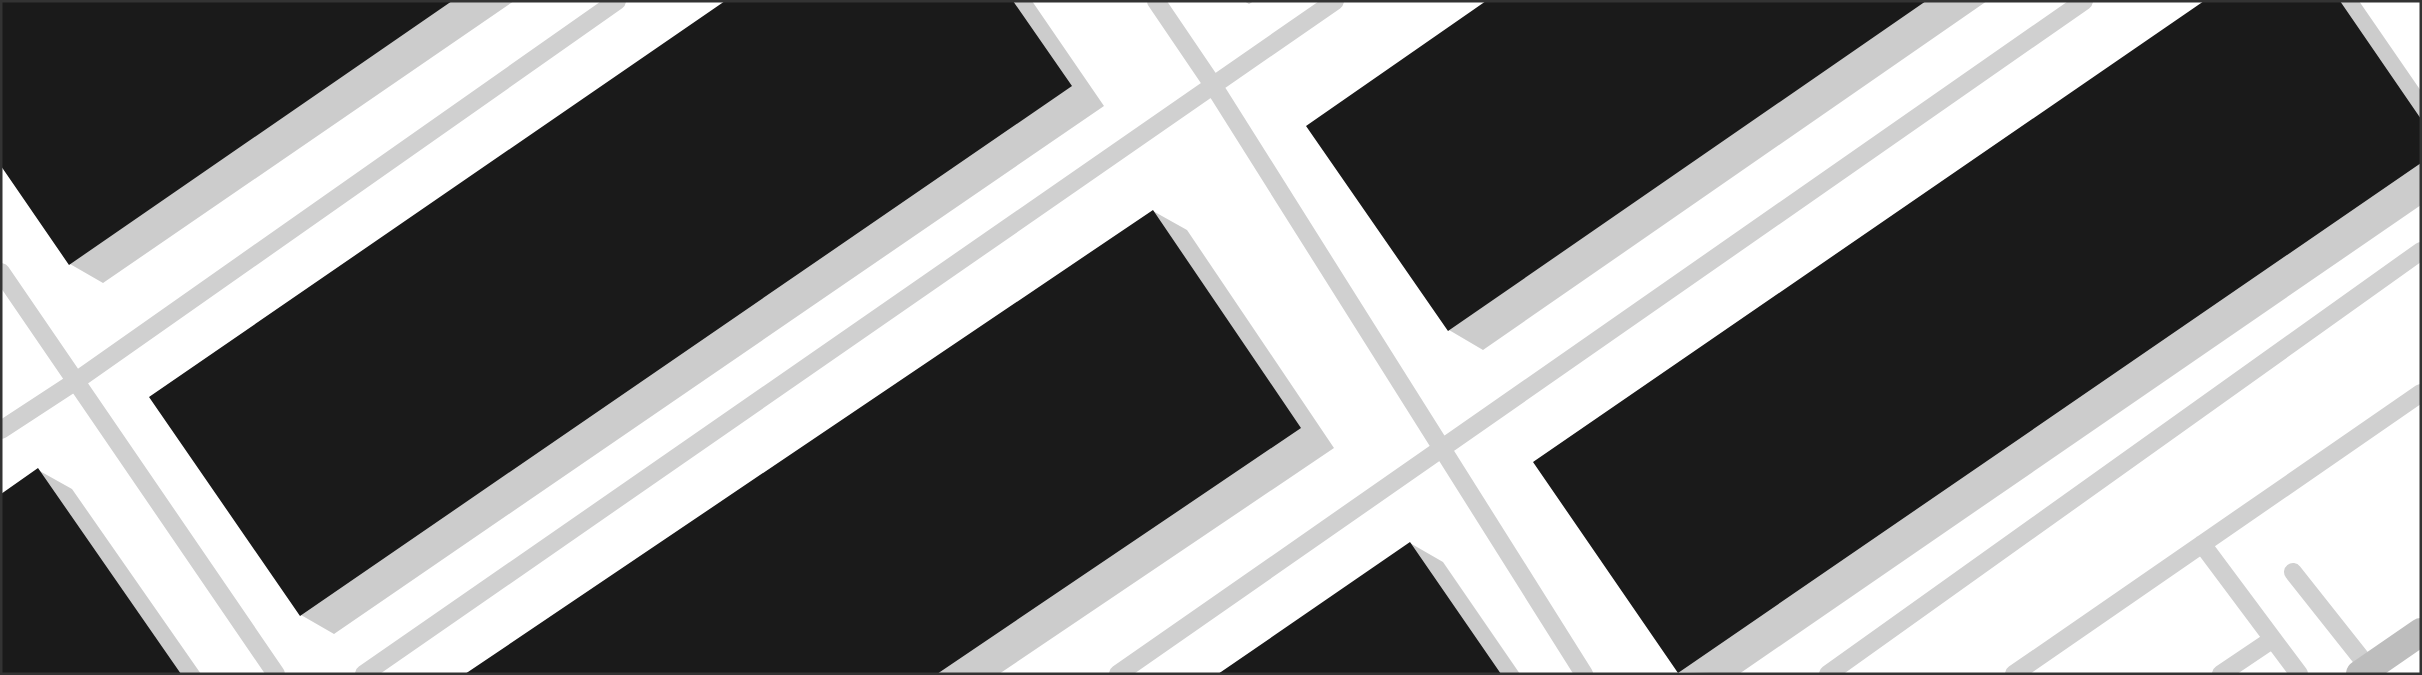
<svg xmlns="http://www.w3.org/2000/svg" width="2422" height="675" font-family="Poppins,sans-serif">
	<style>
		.shadow { fill: #0003 }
		.building { fill: #1a1a1a }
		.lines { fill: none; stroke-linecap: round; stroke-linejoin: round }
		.lane { stroke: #d0d0d0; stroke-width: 18 }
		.secondary { stroke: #bdbdbd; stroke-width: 28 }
	</style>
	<rect width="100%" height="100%" fill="#fff"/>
	<path class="shadow" d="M1,1h513l-411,282 -33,-19z
		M727,1h305l72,105 -770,528 -33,-19z
		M1244,1h10l-5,3z
		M1488,1h499l-504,349 -34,-20 -141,-204z
		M2206,1h153l62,90v114l-682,469 -60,-2z
		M1153,211l34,19 147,218 -335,226h-531z
		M38,470l34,19 129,185h-200z
		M1410,543l33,19 77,112h-300z"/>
	<path class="building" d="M1,1h451l-383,264 -68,-99z
		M725,1h288l59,85 -772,530 -151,-219z
		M1486,1h440l-478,330 -142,-205z
		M2204,1h136l81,118v44l-743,510 -145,-211z
		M1153,210l148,218 -364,246h-472z
		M38,468l143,206h-180v-180z
		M1410,542l91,132h-283z"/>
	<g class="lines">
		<path class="lane" d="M1156,1l57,84 371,589
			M1,272l275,402
			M1,430l75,-49 541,-380
			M2202,544l97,130
			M2293,572l76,96
			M364,674l971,-673
			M1118,674l966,-673
			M1828,674l593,-423
			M2014,674l407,-281
			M2221,674l52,-35"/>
		<path class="secondary" d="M2360,674l61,-42"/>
	</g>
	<rect width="2422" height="675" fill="none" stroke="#333333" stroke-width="5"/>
</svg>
